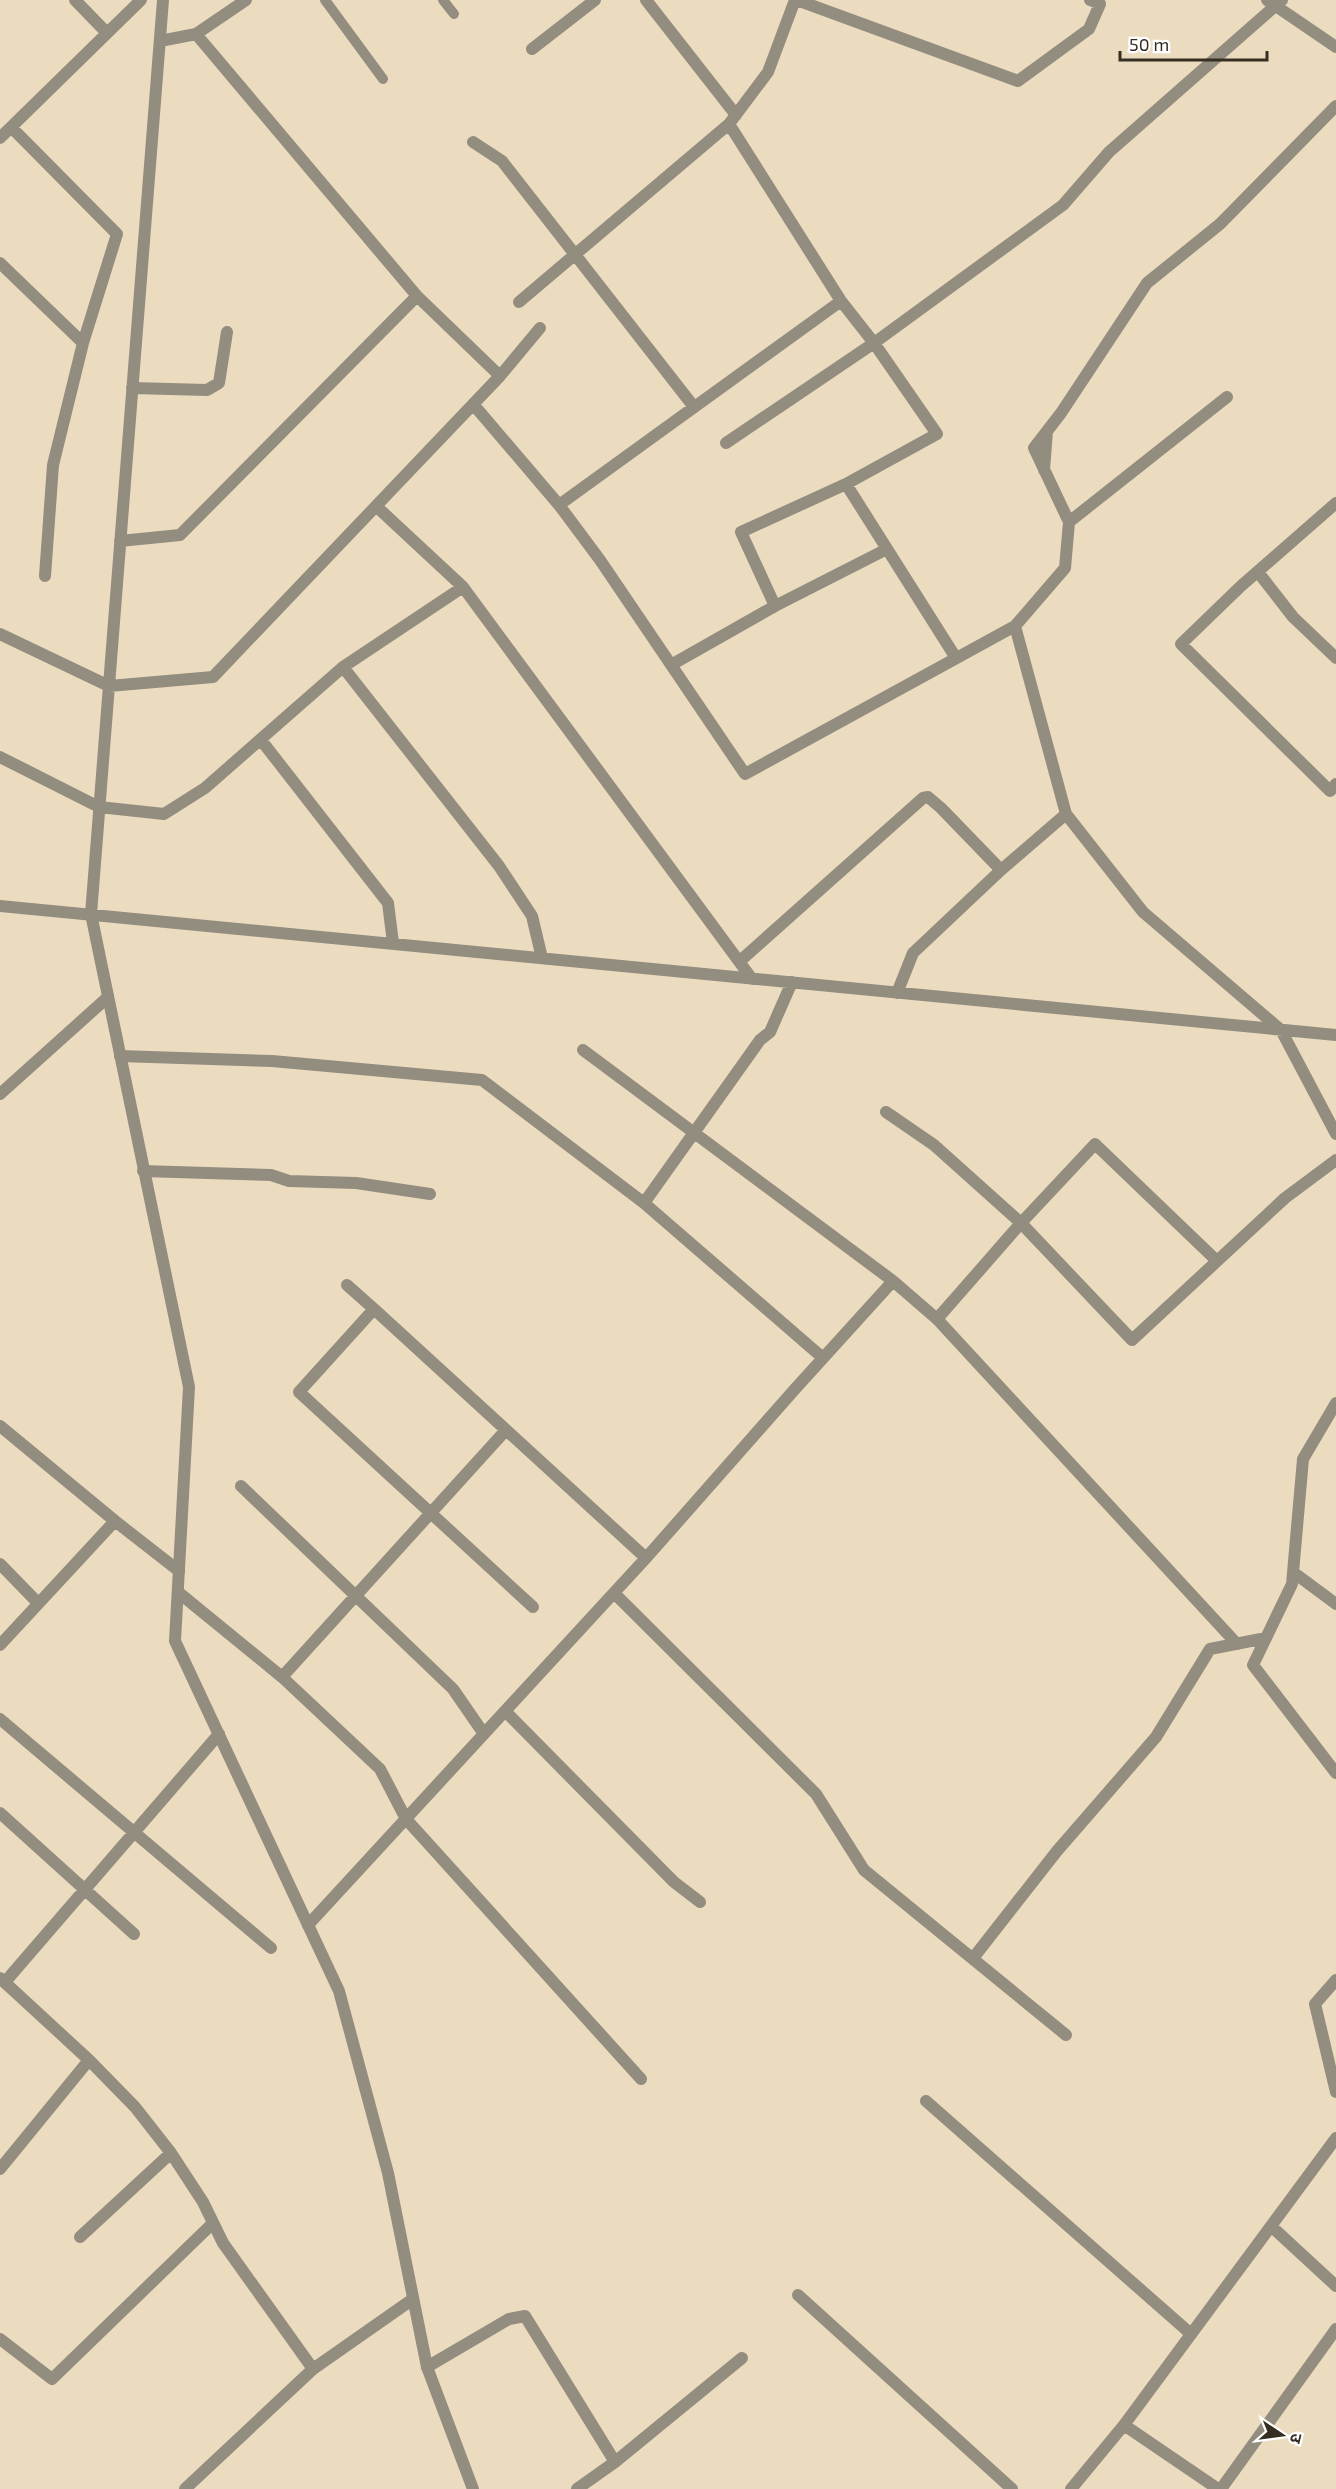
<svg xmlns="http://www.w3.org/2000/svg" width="1336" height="2489" font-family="'Exo 2','Noto Sans Devanagari',sans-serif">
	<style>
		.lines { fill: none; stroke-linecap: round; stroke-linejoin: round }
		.service { stroke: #938d80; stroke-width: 10 }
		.minor { stroke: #938d80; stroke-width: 12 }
		.tertiary { stroke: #938d80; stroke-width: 12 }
	</style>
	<rect width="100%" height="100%" fill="#ecdcbf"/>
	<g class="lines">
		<path class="service" d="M325,0l58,79
			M443,0l11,14"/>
		<path class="minor" d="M75,0l32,33
			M646,0l90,115
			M797,0l221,81 71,-52 11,-25 -10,-4
			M160,41l36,-7 50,-34
			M532,49l63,-49
			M1336,106l-116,118 -73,59 -86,130 -27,35 35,74 -4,46 -50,58 51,188 77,98 138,118 55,104
			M729,124l112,177 33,42 63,91 -91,50
			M11,127l106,107 -34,109 -30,122 -8,111
			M0,138l141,-138
			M473,142l29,19 192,246
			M0,263l83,80
			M519,302l210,-178 39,-52 27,-72
			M500,376l40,-48
			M132,388l75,2 12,-7 8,-51
			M473,404l86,101 41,55 145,214 270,-148
			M726,443l148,-100 189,-138 46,-53 173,-152
			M1044,470l3,-39
			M1336,503l-95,83 -60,58 149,147 6,-7
			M559,505l282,-204
			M376,506l87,81 289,392
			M1069,522l158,-125
			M120,541l60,-6 237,-239
			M1258,572l35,45 43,41
			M775,606l112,-57
			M0,634l109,52 104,-9 287,-301 -83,-80 -221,-262
			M671,665l104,-59 -34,-74 105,-48 110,174
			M343,667l156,199 33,50 10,42
			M261,740l127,163 5,40
			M0,757l99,50 65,7 41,-26 138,-121 120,-80
			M0,906l1336,129
			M91,914l72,-914
			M740,961l183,-163 5,-1 13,11 60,62
			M792,982l-22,50 -10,8 -116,163 179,155
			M897,993l16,-40 88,-83 65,-56
			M583,1050l310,231 44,38 84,-96 111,117 153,-142 51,-38
			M120,1056l152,5 210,19 162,123
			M0,1094l108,-97
			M886,1112l48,33 87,78 74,-79 122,117
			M143,1171l128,4 18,6 67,2 74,11
			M347,1285l27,24
			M937,1319l300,325
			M1336,1403l-33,56 -11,125 -39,81 83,108
			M0,1426l115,95
			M241,1486l212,203 31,45
			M0,1564l38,39
			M1293,1572l43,32
			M178,1592l104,85 98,92 26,50 235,260
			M614,1593l202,201 48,76 202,165
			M533,1607l-234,-215 75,-83 272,249
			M0,1645l115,-124 64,50
			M282,1677l224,-247
			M505,1711l169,171 26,20
			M0,1719l271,229
			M0,1813l134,121
			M308,1925l338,-367 149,-169 98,-108
			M974,1957l83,-106 99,-114 54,-88 56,-11
			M0,1978l89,82 46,47 36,46 32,49 20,41 90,126 100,-70
			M1336,1980l-21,24 21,88
			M5,1982l214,-248
			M926,2101l265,233
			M0,2169l89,-109
			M1271,2226l65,60
			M80,2237l91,-84
			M798,2295l214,194
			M0,2339l52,40 161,-156
			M427,2367l82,-48 16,-3 90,146
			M1124,2425l94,64
			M185,2489l128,-120
			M577,2489l38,-27 127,-104
			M1071,2489l53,-64 212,-287
			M1221,2489l115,-160"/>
		<path class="tertiary" d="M1267,0l69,47
			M91,914l98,473 -14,254 164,350 49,182 39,194 46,122"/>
	</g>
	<g transform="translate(1282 2435) rotate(103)" stroke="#ffffff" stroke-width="4.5" paint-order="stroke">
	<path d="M0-4.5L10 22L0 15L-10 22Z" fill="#352f23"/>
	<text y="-9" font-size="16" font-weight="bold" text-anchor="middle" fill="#352f23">उ</text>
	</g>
	<path d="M1120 51v9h147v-9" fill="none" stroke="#352f23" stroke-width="3"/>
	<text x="1129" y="51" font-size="18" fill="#352f23" stroke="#ffffff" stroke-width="4.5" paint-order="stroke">50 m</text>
</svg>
